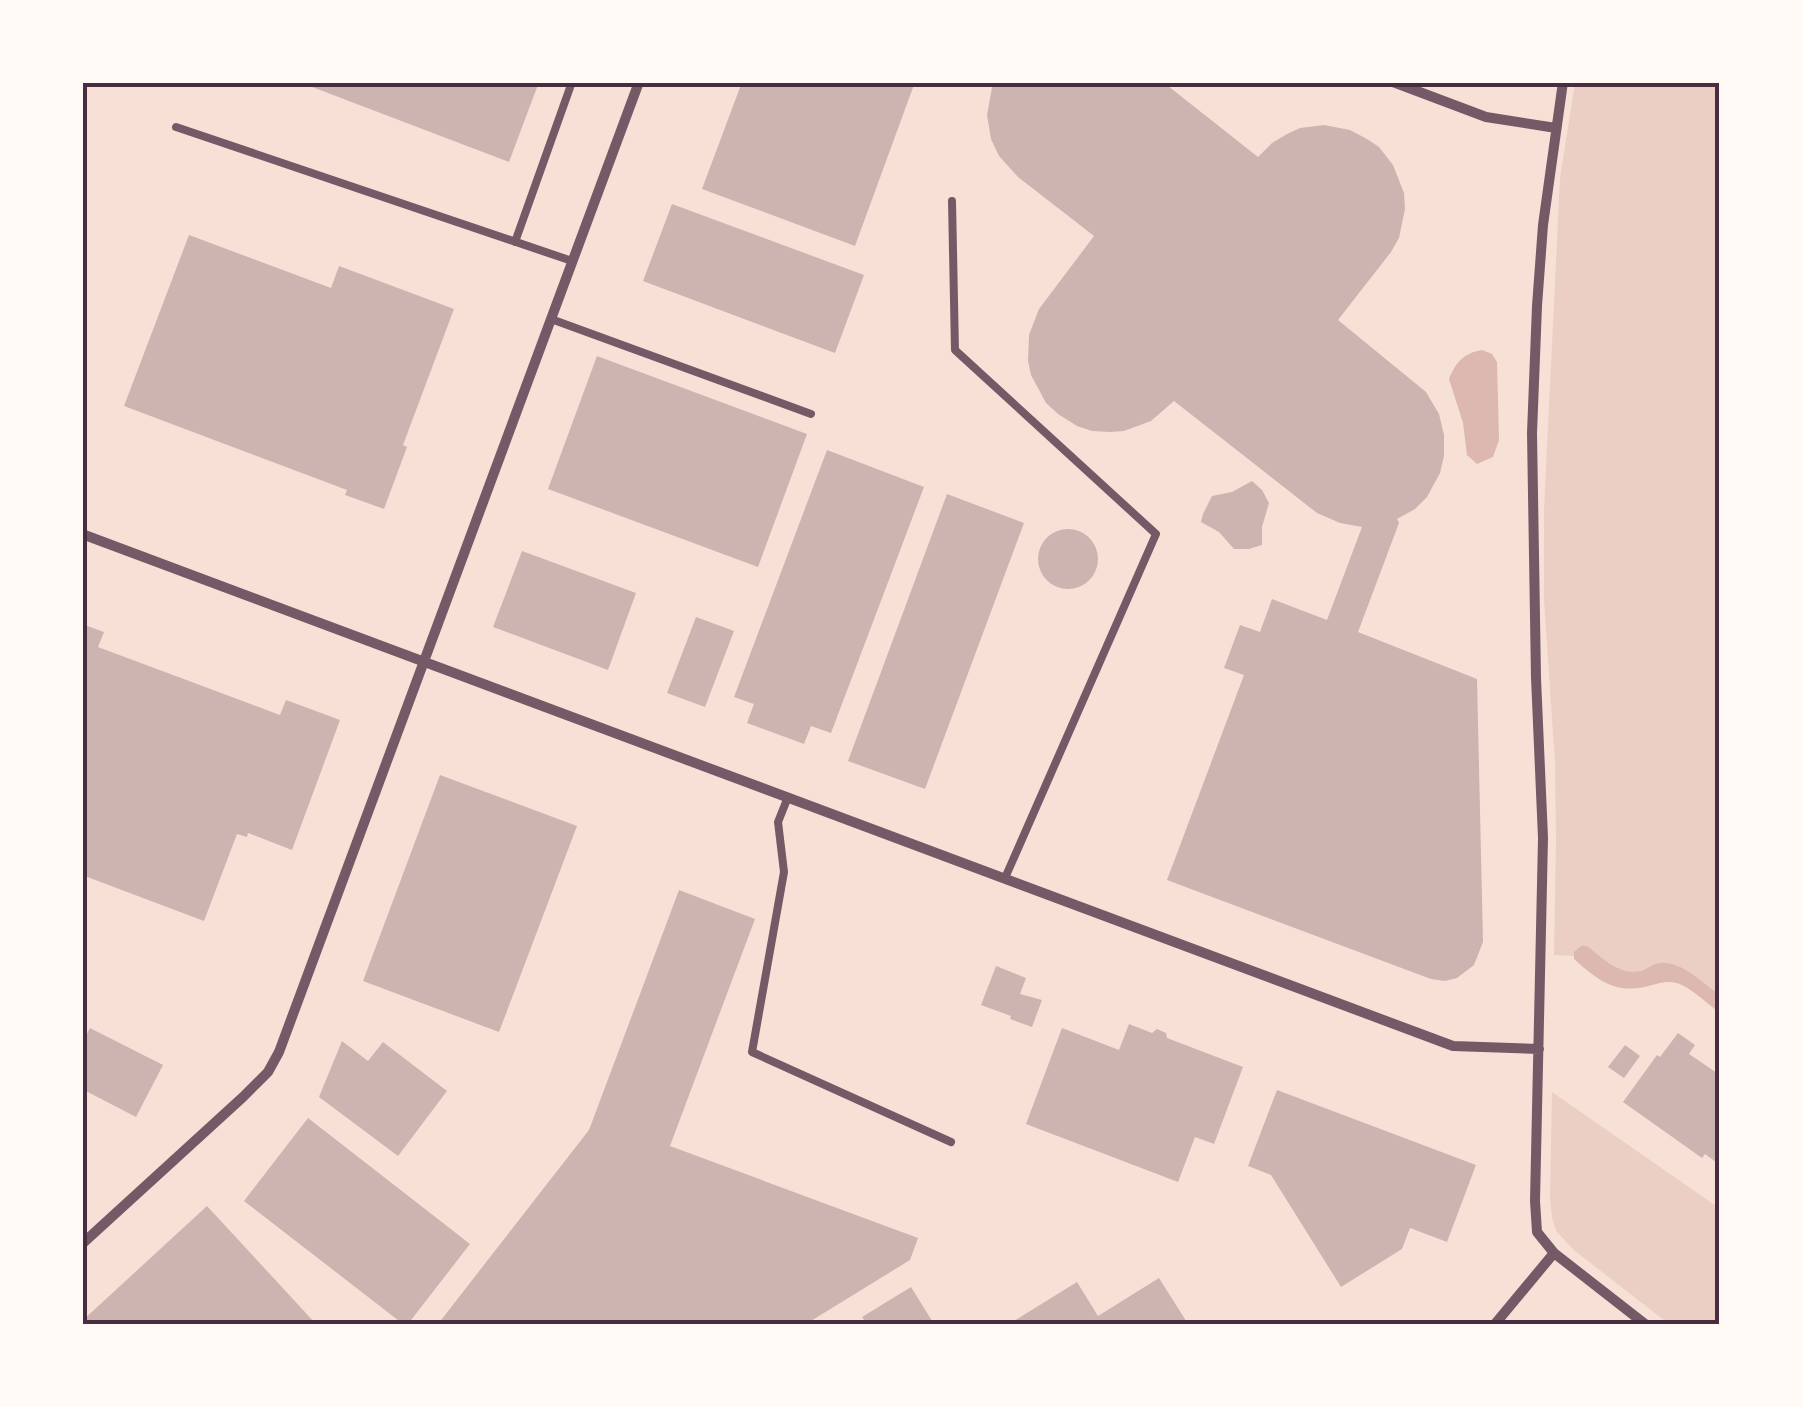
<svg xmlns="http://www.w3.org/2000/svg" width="1802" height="1407" font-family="Ubuntu,sans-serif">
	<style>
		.green { fill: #ebcfc5 }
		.water { fill: #dcb8b0 }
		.building { fill: #ccb4b1 }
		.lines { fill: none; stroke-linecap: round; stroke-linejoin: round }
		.service { stroke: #755966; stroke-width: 8 }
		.minor { stroke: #755966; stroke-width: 10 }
		.neatline { fill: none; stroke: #4a2c40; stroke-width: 4 }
	</style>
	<rect width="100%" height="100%" fill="#f7e1d7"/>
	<path class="green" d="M1575,83h144v911l-58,-31 -23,8 -11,1 -53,-20v4l-20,-1 2,-116 -1,-76 -11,-163v-91l16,-331z
		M1552,1092l167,116 -1,116h-49l-94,-73 -19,-20 -4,-13 -2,-21z"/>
	<path class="water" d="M1482,350l10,4 5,8 2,78 -6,17 -16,7 -10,-9 -4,-32 -14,-44c7,-17 15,-26 33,-29z
		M1581,946h6c17,13 33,31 56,24 8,-3 13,-8 22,-7 20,1 38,21 54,31v18c-13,-9 -32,-29 -48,-30 -11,-1 -22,5 -33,6 -27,4 -45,-12 -64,-29v-7z"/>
	<path class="building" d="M299,82h240l-30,80z
		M742,82h173l-60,164 -153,-57z
		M993,82h170l95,75 14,-14 15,-9 13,-6 24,-3 26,5 17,9 12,8 14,18 11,28 1,16 -6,29 -8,14 -53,68 88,72 13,22 5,21v21l-4,17 -13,24 -12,12 -18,10 2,4 -41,109 119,47 6,263 -9,23 -17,13 -12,3 -14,-2 -264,-99 77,-205 -20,-7 16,-43 20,7 12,-33 55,21 35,-93 -22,-4 -23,-10 -143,-112 -23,20 -27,10 -14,1 -18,-1 -15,-5 -19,-12 -12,-11 -15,-28 -3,-14 1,-26 10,-26 55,-73 -76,-59 -19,-21 -8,-17 -4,-24z
		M672,204l192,71 -29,78 -192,-72z
		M189,235l142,53 8,-22 115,43 -51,136 4,2 -23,62 -39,-14 2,-5 -223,-84z
		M597,356l210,78 -49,133 -210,-78z
		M827,450l97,37 -93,246 -20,-7 -7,18 -57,-21 7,-19 -20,-7z
		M1252,481l10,9 7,13 -7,24v18l-13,4h-15l-15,-17 -18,-10 2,-8 9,-18 20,-4z
		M947,494l77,29 -99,266 -77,-28z
		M1038 559a30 30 0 1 1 60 0a30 30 0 1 1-60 0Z
		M522,551l114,42 -28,77 -115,-43z
		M696,617l38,14 -29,76 -38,-14z
		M82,624l22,8 -6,15 182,68 6,-15 54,20 -48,130 -44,-17 -1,4 -10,-3 -33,87 -122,-46z
		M440,775l137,51 -78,206 -136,-51z
		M679,890l76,29 -85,227 248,92 -8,22 -104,64h-368l151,-194z
		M996,966l30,12 -6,16 22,6 -10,27 -22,-8 1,-3 -30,-11z
		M1129,1024l23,9 5,-4 9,4 1,5 76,29 -29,77 -19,-7 -17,45 -152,-58 36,-96 57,22z
		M90,1028l73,37 -27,52 -54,-28v-46z
		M1678,1033l17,12 -6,9 31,21v90l-15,-11 -3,4 -79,-56 34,-47 3,2z
		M342,1041l26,20 15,-19 64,49 -49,65 -79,-59z
		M1625,1045l15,11 -16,22 -16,-11z
		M1277,1090l199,75 -29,77 -37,-14 -8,21 -61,38 -70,-112 -23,-9z
		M308,1118l162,126 -62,80h-5l-159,-123z
		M207,1206l109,118h-234v-3z
		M1159,1278l29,46h-179l68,-42 21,34z
		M911,1287l23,37h-67l-5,-7z"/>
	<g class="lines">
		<path class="service" d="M176,127l396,134
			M952,201l3,149 201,184 -151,344
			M515,242l57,-160
			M551,319l260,95
			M788,797l-10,25 6,50 -32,180 199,90"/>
		<path class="minor" d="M1393,82l93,35 70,11
			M1563,82l-20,143 -6,81 -5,127 4,245 7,160 -8,363 2,31 17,21 91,71
			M82,534l1371,512 86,3
			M82,1244l161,-147 25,-25 11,-20 360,-970
			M1495,1324l59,-71"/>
	</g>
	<rect width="1802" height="1407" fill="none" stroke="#fffaf5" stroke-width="170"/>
	<rect x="85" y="85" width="1632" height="1237" class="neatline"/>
</svg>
